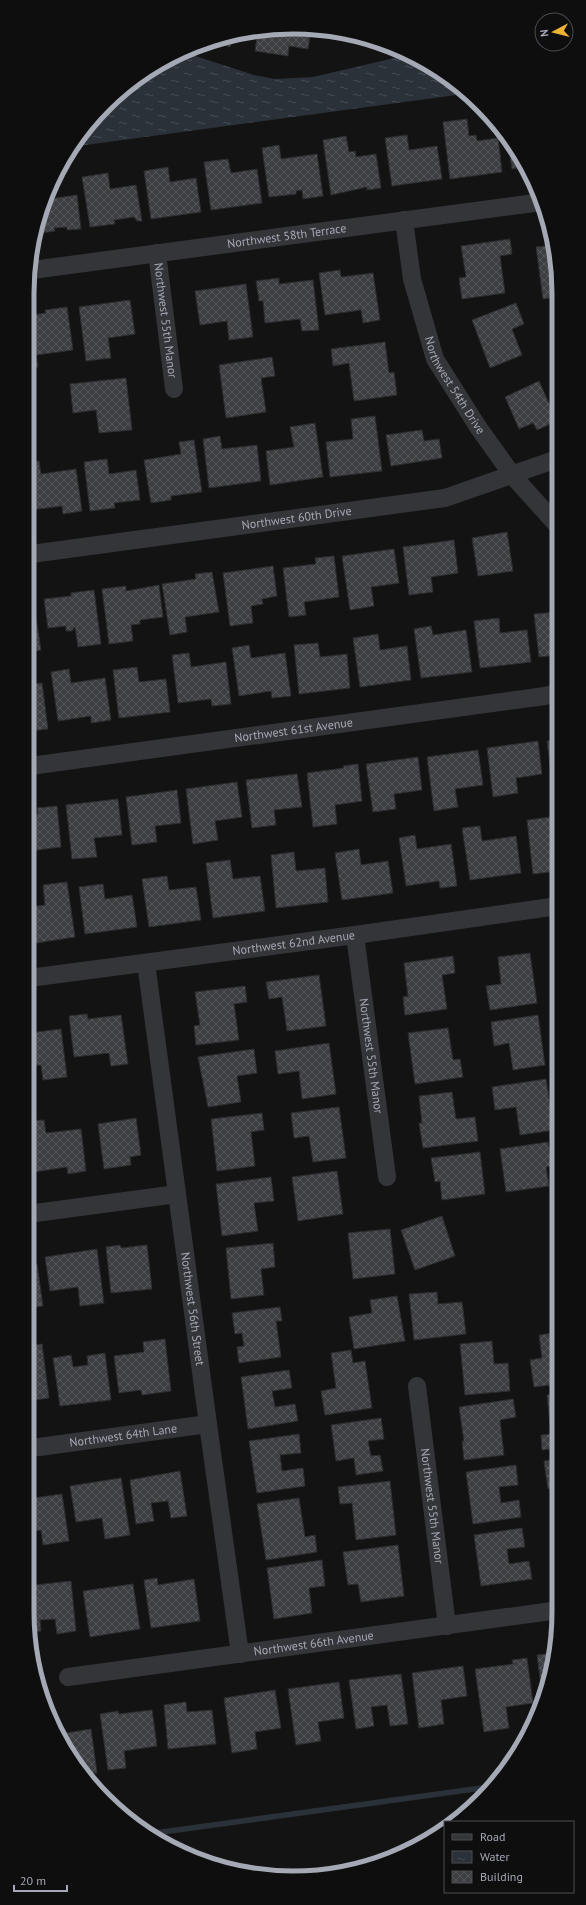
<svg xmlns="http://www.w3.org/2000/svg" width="586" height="1905" font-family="'PT Sans',sans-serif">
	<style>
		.water { fill: url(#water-ripples) }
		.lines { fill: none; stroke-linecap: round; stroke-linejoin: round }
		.stream { stroke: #2a3138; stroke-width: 5.5 }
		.building { fill: url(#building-cross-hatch); stroke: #2d2d30 }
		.street { stroke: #343539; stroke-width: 18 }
		.labels { text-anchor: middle; stroke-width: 3.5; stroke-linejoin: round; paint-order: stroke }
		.street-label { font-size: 12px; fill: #a5a9b5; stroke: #0e0e0f }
		.rim { fill: none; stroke: #a5a9b5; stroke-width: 5 }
	</style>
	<defs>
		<pattern id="water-ripples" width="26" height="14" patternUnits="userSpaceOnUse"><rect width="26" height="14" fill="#2a3138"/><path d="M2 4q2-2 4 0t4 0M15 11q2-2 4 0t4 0" fill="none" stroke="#464c53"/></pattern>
		<pattern id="building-cross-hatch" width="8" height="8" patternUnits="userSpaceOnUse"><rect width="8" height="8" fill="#3d3e41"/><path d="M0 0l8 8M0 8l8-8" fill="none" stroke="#56575a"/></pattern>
	</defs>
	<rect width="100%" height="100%" fill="#131314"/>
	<path class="water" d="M183,52l71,23 21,4 38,-2 94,-22 19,8 38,31 -393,53 34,-42 40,-33z"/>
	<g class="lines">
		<path class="stream" d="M148,1834l341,-47"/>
	</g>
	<path class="building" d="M293,27l18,2 -3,20 -19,-3 -1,10 -33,-5 3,-21z
		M235,34l-5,13 -17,-6z
		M467,119l2,17 7,-1 1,6 21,-3 4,34 -52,7 -7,-57z
		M407,135l2,15 28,-4 5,33 -50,7 -7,-48z
		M346,136l3,16 6,-1 1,6 20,-3 5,34 -14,2v-3l-36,8 -8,-55z
		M508,142l16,25 -12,2z
		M279,145l2,14 36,-5 6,42 -20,3 -1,-9 -6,1v3l-27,3 -7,-49z
		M228,159l3,14 26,-4 5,34 -51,7 -7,-48z
		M168,167l2,15 26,-4 5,34 -50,7 -7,-48z
		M108,173l2,16 26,-4 6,36h-5l-3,-4 -20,3 1,4 -25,3 -8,-50z
		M48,190l1,9 28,-4 4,34 -14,1v-3l-13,1 1,3 -21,3z
		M510,239l2,15 -12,2 5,37 -43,6 -3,-21 7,-1 -5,-31z
		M553,245l4,14v38l-14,2 -7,-52z
		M340,270l1,7 32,-4 7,47 -17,3 -2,-13 -36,5 -6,-42z
		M279,278v6l34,-4 6,50 -17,1 -2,-12 -35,4 -2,-22h-4l-3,-20z
		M246,284l7,53 -24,3 -2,-19 -27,4 -5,-34z
		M130,300l5,34 -27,4 3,20 -25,3 -7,-54z
		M516,303l8,21 -12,5 10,26 -32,13 -18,-48z
		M67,307l6,43 -37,5 2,12 -6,1v-53l14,-2 -1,-3z
		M385,342l4,31 5,-1 3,23 -43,6 -5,-38 -16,3 -2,-17z
		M272,357l3,19 -14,2 5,34 -40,6 -7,-53z
		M126,378l6,52 -33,3 -3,-23 -23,3 -3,-29z
		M539,381l18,40 -20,9 -4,-7 -14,6 -14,-32z
		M375,416l7,55 -52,6 -4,-35 27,-3 -2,-20z
		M315,423l8,54 -53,8 -4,-34 28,-4 -4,-20z
		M422,430l2,11 15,-2 3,19 -51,8 -5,-31z
		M220,436l2,13 35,-4 4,36 -52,7 -6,-49z
		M194,440l8,52 -31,4v4l-20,3 -7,-43 37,-6 -2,-12z
		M107,459l2,15 27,-4 4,30 -26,3 1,5 -25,3 -6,-49z
		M39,461l2,13 35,-5 6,42 -19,3 -1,-8 -31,4v-48z
		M507,532l6,39 -35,5 -6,-38z
		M454,540l4,33 -27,4 2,15 -24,3 -6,-48z
		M394,549l5,34 -28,4 3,19 -24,4 -8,-54z
		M334,556l5,41 -35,5 2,13 -17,2 -6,-49 33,-4 -1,-6z
		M273,566l4,30 -15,3 1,5 -12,2 2,17 -23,3 -7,-53z
		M212,572l7,40 -34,5 2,15 -17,3 -8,-51 34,-5 -1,-5z
		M159,585l4,32 -23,3v4l-9,1 2,16 -24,3 -7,-55 24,-3v5z
		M94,590l7,54 -23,3 -3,-20 -3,4h-6v-5l-18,2 -4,-29 27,-3v-3z
		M31,599h2l8,51 -10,2z
		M557,612v43l-18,2 -5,-43z
		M499,618l1,15 27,-3 4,32 -51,6 -6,-47z
		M431,626l2,9 33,-5 6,42 -51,6 -7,-49z
		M378,634l2,16 27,-4 4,34 -51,7 -7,-49z
		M318,643l2,14 27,-3 3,34 -51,6 -5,-49z
		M249,645l2,13 34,-5 6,43 -19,2 -1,-7 -32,5 -7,-48z
		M189,653l2,14 35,-5 5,42 -19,2 -1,-7 -33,4 -6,-48z
		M137,667l2,15 27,-3 4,33 -51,6 -6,-48z
		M69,669l2,14 34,-5 6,42 -20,3v-7l-33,5 -7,-49z
		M42,683l6,46 -18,2v-47z
		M558,739v50h-5l-6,-48z
		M538,741l4,33 -26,4 2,15 -25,4 -6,-49z
		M478,750l5,35 -28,4 3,18 -24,4 -7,-54z
		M418,757l4,33 -28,4 2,15 -23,3 -7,-48z
		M358,764l4,37 -27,4 2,19 -24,3 -6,-54 37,-5 -1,-2z
		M297,774l5,33 -28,3 2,15 -24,3 -6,-48z
		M237,782l5,35 -27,4 3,19 -25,4 -7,-55z
		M177,790l4,33 -26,3 2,16 -25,3 -6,-48z
		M118,799l4,36 -28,3 3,19 -25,2 -6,-54z
		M57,806l4,41 -31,4v-36l8,-1 -1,-6z
		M551,817l2,19h5v35l-25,3 -6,-54z
		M480,826l2,15 34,-5 5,37 -51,7 -8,-52z
		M415,835l2,14 34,-5 6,42 -17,2 -1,-7 -33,5 -7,-48z
		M359,849l2,16 27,-4 5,32 -51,7 -7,-47z
		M294,852l2,19 29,-3 3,34 -52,6 -5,-53z
		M230,860l3,19 27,-3 5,35 -52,7 -7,-55z
		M167,876l2,14 27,-3 5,33 -52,7 -7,-48z
		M67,882l8,55 -45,7v-37l15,-2 -2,-20z
		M103,884l2,15 27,-4 5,32 -52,7 -6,-47z
		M530,953l7,50 -47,7 -4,-24 15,-2 -3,-27z
		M453,956l2,17 -13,2 5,34 -42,6 -2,-18 5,-1 -4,-33z
		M319,975l7,51 -39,5 -5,-34 -13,2 -3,-17z
		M245,986l2,16 -13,2 5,36 -43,5 -2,-19 6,-1 -5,-33z
		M87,1014l1,5 33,-4 7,49 -17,2 -2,-13 -35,4 -5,-41z
		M538,1015l7,50 -32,5 -4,-27 -15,3 -3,-24z
		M448,1028l5,32 7,-1 3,18 -48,7 -7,-51z
		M61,1029l6,48 -24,3 -2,-15 -12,1v-33z
		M329,1043l7,51 -34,5 -3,-28 -21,3 -3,-23z
		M254,1049l3,24 -20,3 4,26 -33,5 -10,-50z
		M546,1079l8,51 -34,5 -4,-28 -21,3 -3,-23z
		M452,1092l4,27 19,-2 3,24 -55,7 -4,-25h3l-3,-27z
		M339,1107l7,51 -33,4 -4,-26 -15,2 -3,-25z
		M262,1113l2,17 -13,2 4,34 -38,5 -6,-52z
		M136,1118l5,37 -11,2 1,8 -27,4 -6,-45z
		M44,1120l2,13 35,-4 5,42 -18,3 -1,-7 -33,5 -5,-51z
		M548,1142l4,24 -6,1 3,19 -43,6 -6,-43z
		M480,1152l5,42 -43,6 -2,-19 -5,1 -4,-24z
		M337,1171l6,43 -45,7 -6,-44z
		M271,1177l3,24 -20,2 4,28 -36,5 -6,-52z
		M442,1216l13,40 -40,14 -14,-40z
		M390,1229l5,45 -42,5 -5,-46z
		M273,1243l2,24 -14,2 3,26 -33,4 -5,-51z
		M120,1245l1,3 26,-3 5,44 -41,4 -5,-46z
		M97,1249l7,54 -24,3 -2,-19 -28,4 -5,-34z
		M37,1264l6,42 -15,2v-42z
		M558,1288v22h-5l-3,-20z
		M437,1292l1,12 24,-2 4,32 -52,6 -5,-46z
		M397,1296l8,45 -51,8 -5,-32 23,-4 -2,-13z
		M280,1307l2,14h-6l5,36 -42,6 -2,-16 7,-1 -2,-13 -7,1 -3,-21z
		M559,1332v52l-25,3 -4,-27 12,-2 -3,-23z
		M165,1339l6,52 -29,4 -1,-5 -22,3 -5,-37 30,-4 -1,-10z
		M492,1341l2,23 14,-1 2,28 -45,4 -5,-51z
		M42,1344l7,54 -21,3v-55z
		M351,1350l2,13 12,-2 7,47 -47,7 -4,-24 15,-3 -5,-35z
		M105,1353l6,47 -51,6 -7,-48 18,-3 2,12 15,-2 -1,-9z
		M289,1370l3,18 -20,3 3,16 20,-3 3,17 -50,8 -7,-52z
		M559,1394v54l-17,2 -1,-15 10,-1 -4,-39z
		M513,1399l3,18 -16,3 4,35 -40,5 -2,-19h2l-5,-34z
		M381,1418l3,21 -16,2 3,15 9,-1 3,16 -27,4 -2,-17 -18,3 -5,-36z
		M299,1434l2,19 -21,2 2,16 21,-3 2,18 -48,7 -8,-52z
		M559,1459v28l-11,2 -4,-28z
		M516,1465l2,20 -19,2 2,16 18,-3 2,17 -48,7 -7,-52z
		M180,1471l7,45 -16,2 -3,-17 -17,2 3,18 -18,3 -6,-44z
		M121,1478l9,57 -25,4 -3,-21 -26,4 -6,-36z
		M390,1481l6,54 -40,5 -4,-37 -12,1 -2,-17z
		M62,1494l7,47 -26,4 -2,-15 -14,2v-33z
		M299,1498l6,39 10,-2 2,17 -51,8 -9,-56z
		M555,1523h4v27z
		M522,1528l3,19 -18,2 2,15 20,-3 3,18 -51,7 -7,-51z
		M398,1545l6,51 -43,6 -3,-18 -10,1 -5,-33z
		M322,1560l3,26 -16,2 3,25 -38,6 -7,-51z
		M157,1578l1,7 36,-6 6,42 -49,7 -7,-48z
		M71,1581l5,50 -19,3 -2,-15 -15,1 1,11 -12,1 -2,-35 10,-1 -2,-11z
		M133,1584l7,45 -50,8 -7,-46z
		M555,1653l-1,11 -11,37 -6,-46z
		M527,1658l6,45 -27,4 3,21 -25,4 -9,-63 38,-5 -1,-4z
		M463,1666l4,30 -26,4 3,24 -25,4 -7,-55z
		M401,1674l7,50 -18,2 -3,-21 -16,2 3,19 -18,3 -7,-49z
		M339,1682l5,36 -26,4 3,19 -25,4 -8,-56z
		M275,1690l6,38 -26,4 2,17 -25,4 -8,-55z
		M186,1702l1,10 25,-2 4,34 -48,5 -4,-44z
		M152,1710l5,36 -33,5 2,17 -18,2 -8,-56 18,-3 1,3z
		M91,1729l6,44 -12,1 -25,-40z"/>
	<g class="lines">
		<g class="street">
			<path id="s1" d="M404,220l8,59 23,80 43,68 35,49 44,49"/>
			<path id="s2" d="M157,253l17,136"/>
			<path id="s3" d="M32,270l510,-68"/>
			<path id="s4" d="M31,554l414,-56 112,-39"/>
			<path id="s5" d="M30,766l515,-70 12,-3"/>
			<path id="s6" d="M355,935l32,242"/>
			<path id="s7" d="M146,963l62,461 32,230"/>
			<path id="s8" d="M29,978l326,-43 203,-29"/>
			<path d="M28,1214l149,-20"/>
			<path id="s9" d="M417,1386l30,240"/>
			<path id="s10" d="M39,1447l169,-23"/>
			<path id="s11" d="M68,1677l491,-67"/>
		</g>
	</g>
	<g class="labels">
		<g class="street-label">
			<text dy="4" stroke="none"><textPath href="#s3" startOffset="257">Northwest 58th Terrace</textPath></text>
			<text dy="4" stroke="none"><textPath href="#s2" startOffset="68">Northwest 55th Manor</textPath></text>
			<text dy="4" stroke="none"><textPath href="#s1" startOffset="175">Northwest 54th Drive</textPath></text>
			<text dy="4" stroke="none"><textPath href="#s4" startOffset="268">Northwest 60th Drive</textPath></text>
			<text dy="4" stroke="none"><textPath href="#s5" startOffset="266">Northwest 61st Avenue</textPath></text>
			<text dy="4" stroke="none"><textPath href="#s8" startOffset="267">Northwest 62nd Avenue</textPath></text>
			<text dy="4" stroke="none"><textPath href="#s6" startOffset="122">Northwest 55th Manor</textPath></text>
			<text dy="4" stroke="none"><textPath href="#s7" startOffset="349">Northwest 56th Street</textPath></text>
			<text dy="4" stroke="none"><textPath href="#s10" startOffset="85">Northwest 64th Lane</textPath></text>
			<text dy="4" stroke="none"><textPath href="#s9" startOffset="121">Northwest 55th Manor</textPath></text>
			<text dy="4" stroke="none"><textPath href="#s11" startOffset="248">Northwest 66th Avenue</textPath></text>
		</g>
	</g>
	<path d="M0 0H586V1905H0ZM293 34H293A259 259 0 0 1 552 293V1612A259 259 0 0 1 293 1871H293A259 259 0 0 1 34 1612V293A259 259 0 0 1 293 34Z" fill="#0e0e0f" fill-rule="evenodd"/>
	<path class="rim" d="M293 34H293A259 259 0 0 1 552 293V1612A259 259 0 0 1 293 1871H293A259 259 0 0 1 34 1612V293A259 259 0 0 1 293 34Z"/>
	<rect x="444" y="1821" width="130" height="72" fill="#0e0e0f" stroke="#4a4c51"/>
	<rect x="452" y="1834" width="20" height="6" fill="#343539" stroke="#4a4c51"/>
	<text x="480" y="1841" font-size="12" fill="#a5a9b5">Road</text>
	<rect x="452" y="1851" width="20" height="12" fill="url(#water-ripples)" stroke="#4a4c51"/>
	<text x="480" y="1861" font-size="12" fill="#a5a9b5">Water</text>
	<rect x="452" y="1871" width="20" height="12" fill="url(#building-cross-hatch)" stroke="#4a4c51"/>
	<text x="480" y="1881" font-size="12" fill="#a5a9b5">Building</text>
	<g transform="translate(554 32) rotate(263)"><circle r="19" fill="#0e0e0f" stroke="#4a4c51"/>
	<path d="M0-3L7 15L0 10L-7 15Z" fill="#ecb433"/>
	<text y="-6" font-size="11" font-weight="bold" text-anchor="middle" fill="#a5a9b5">N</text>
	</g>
	<path d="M14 1885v6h53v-6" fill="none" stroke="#a5a9b5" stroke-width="2"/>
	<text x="20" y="1885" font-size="12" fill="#a5a9b5" stroke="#0e0e0f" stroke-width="3" paint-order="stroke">20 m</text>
</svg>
